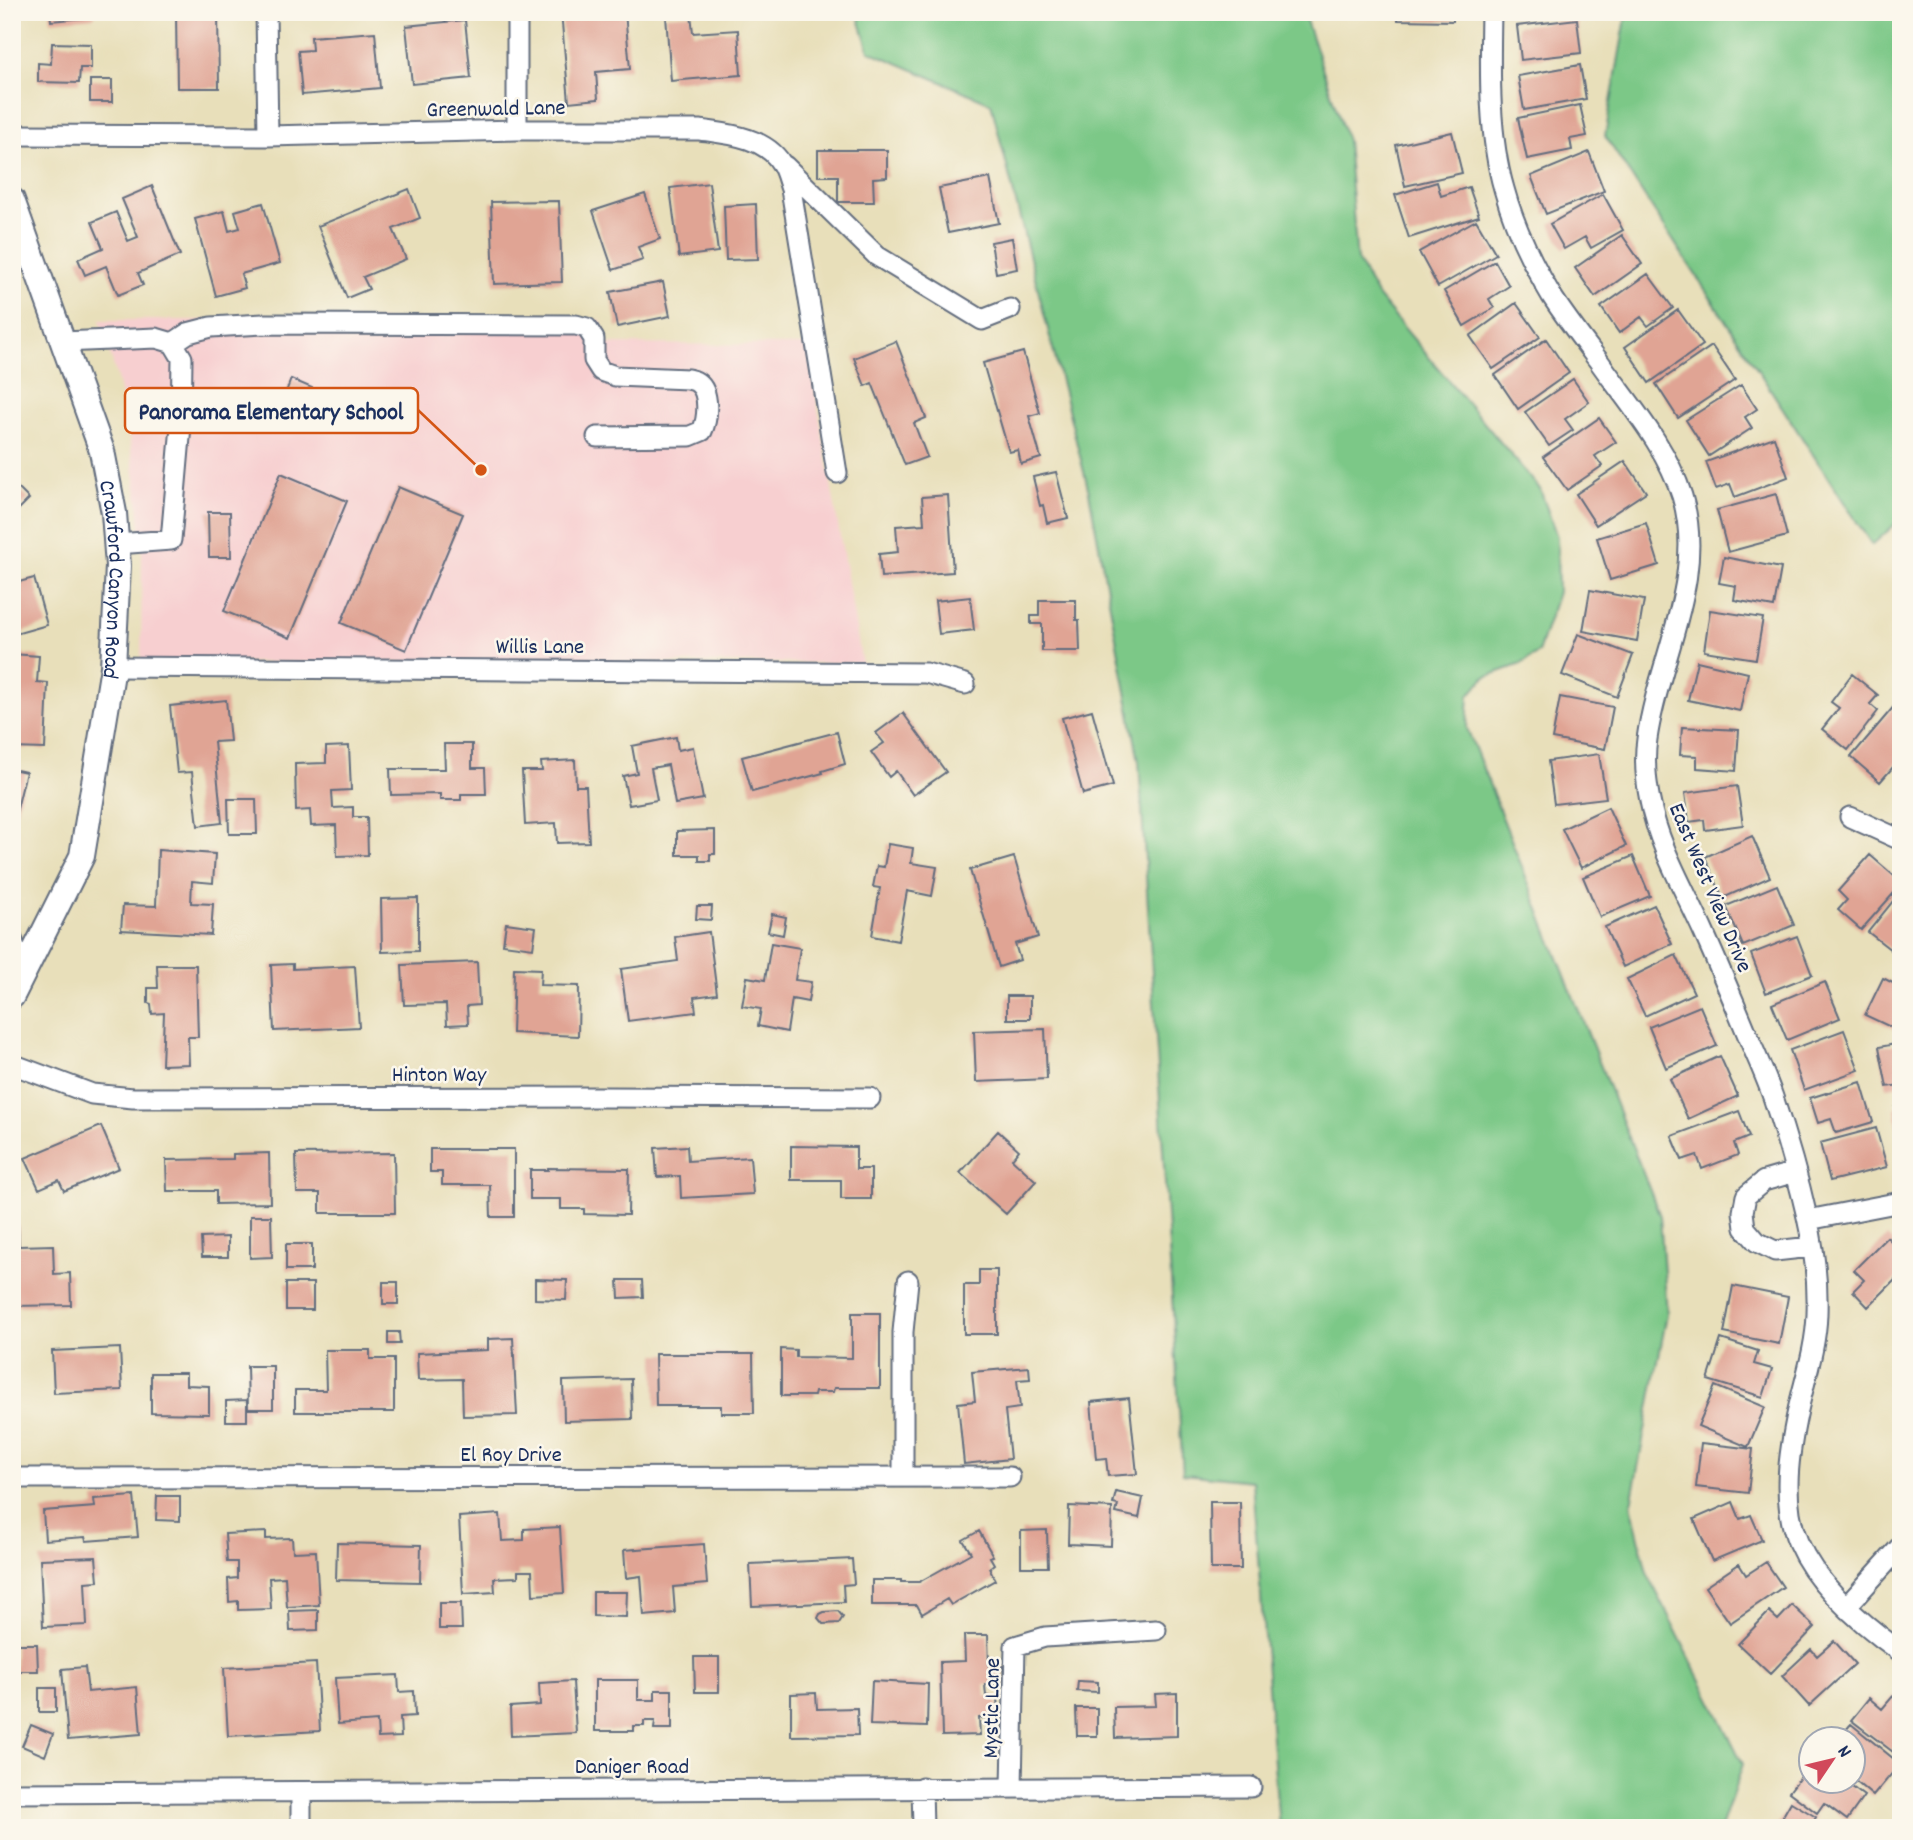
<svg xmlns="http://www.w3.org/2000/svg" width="1913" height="1840" font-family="Dekko,sans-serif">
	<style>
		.built { fill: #f7cfd0 }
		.green { fill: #7bc887; stroke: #4b7c72; stroke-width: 2 }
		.building { fill: #e0a494 }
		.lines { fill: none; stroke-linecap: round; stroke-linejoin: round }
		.minor-casing { stroke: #636d7e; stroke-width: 23 }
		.major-casing { stroke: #636d7e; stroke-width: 28 }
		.minor { stroke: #fff; stroke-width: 19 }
		.major { stroke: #fff; stroke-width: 24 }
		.labels { text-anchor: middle; stroke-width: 5; stroke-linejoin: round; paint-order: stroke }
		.street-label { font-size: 23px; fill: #1b2f5e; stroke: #fbf7ec }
		.leader { fill: none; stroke: #d45514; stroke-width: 2.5 }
		.callout-dot { fill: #d45514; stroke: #fbf7ec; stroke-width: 2.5 }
		.callout { fill: #fbf7ec; stroke: #d45514; stroke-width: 2.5 }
		.callout-label { font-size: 24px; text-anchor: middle; font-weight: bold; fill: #1b2f5e }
	</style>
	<rect width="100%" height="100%" fill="#fbf7ec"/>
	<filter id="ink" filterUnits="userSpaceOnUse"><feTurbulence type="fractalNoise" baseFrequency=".0143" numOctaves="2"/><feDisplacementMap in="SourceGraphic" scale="14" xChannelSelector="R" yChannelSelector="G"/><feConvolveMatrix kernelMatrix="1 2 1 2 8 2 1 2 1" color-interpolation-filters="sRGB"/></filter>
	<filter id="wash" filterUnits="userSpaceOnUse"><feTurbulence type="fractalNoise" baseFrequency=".00686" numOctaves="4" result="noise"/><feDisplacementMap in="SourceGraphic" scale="28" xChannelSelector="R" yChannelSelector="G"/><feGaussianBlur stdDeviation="1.57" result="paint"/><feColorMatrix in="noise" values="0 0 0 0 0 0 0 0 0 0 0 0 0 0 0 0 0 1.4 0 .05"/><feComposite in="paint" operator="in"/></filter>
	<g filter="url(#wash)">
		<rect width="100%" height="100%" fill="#e8dfba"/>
		<path class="built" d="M100,320h501l6,24 200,1 55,318 -721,-1 1,-109 -4,-50 -9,-67 -12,-59z"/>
		<path class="green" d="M857,12h446l44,128 10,120 21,37 162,192 17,48 1,55 -20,61 -17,11 -36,13 -16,18 -2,33 193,488 7,98 -36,190 16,69 96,191 -22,64h-442l-27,-347 -69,-7 -44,-712 -50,-270 -98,-389 -122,-52z
			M1627,12h274v507l-29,26 -267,-409z"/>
		<g id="blocks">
			<path class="building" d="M50,12h44l1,5 -44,4z
				M176,12h42l1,76h-42z
				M561,12h64l5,57 -34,3 2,27 -29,3z
				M1398,12h55v9l-55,-1z
				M691,14l2,19 45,-3 3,45 -70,6 -5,-65z
				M1577,19l4,34 -60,7 -4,-34z
				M465,20l6,58 -59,6 -6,-58z
				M375,32l5,56 -78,7 -4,-44 14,-1 -1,-13z
				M52,43l39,1v24h-11l-1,15 -41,-1v-19l13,1z
				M1580,65l6,34 -62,11 -6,-34z
				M90,80h22v22h-22z
				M1580,105l7,31 -17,3 2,11 -45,9 -9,-41z
				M1452,132l10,41 -57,13 -9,-41z
				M818,150h69v27l-14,1 1,24h-36v-26h-20z
				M1589,152l15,39 -58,23 -15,-38z
				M990,178l9,45 -51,10 -9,-45z
				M1437,182l4,14 28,-9 10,29 -70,22 -14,-43z
				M709,183l9,69 -39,5 -9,-69z
				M152,186l28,69 -42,18 5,12 -25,10 -12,-29 -21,9 -7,-16 25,-11 -11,-26 24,-10 12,29 10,-4 -16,-38z
				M409,189l11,29 -27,11 13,30 -43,18 6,12 -22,9 -29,-72z
				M645,194l15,45 -22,8 5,13 -30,10 -20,-59z
				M1603,194l20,36 -32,18 -6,-11 -21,12 -14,-25z
				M559,201l3,81 -68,2 -3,-82z
				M263,203l17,60 -39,11 4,14 -29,8 -21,-77 29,-8 5,20 11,-3 -5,-17z
				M756,204l2,55 -32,1 -2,-54z
				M1476,220l20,34 -58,33 -19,-35z
				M1622,235l20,29 -47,33 -20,-29z
				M1012,238l5,31 -21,4 -5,-31z
				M1495,261l14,25 -20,13 5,9 -30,18 -20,-35z
				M1648,274l25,34 -25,18 -7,-9 -22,16 -18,-26z
				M663,282l7,34 -53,11 -7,-35z
				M1516,303l24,34 -47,32 -23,-33z
				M1678,310l25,35 -54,38 -24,-36z
				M1546,339l23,34 -51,36 -23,-34z
				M896,341l30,77 -12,5 13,34 -22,8 -33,-82 -7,3 -11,-28z
				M1712,346l23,34 -57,38 -22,-34z
				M1023,352l17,61 -11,3 12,42 -20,6 -3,-14 -9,2 -26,-89z
				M291,379l21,9 -16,41 -21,-8z
				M1573,379l16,23 -24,17 8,11 -24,16 -24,-34z
				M1741,385l16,24 -12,8 7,11 -43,28 -23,-36z
				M1599,418l17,24 -21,14 7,10 -35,24 -24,-33z
				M1774,437l14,40 -53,20 -5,-13 -14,5 -10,-27z
				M1625,461l21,31 -50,33 -20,-31z
				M1056,472l12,46 -21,5 -4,-18 -3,1 -7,-29z
				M281,473l66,28 -57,137 -66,-27z
				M12,482l17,17 -17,17z
				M398,487l65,27 -57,136 -65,-27z
				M1776,494l11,42 -59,16 -11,-42z
				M948,495l5,77 -72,5 -2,-23 19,-2 -2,-26 28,-2 -2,-27z
				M208,512h22l1,45h-22z
				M1646,523l13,42 -49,15 -13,-42z
				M1724,557l57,11 -7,39 -40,-7 2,-14 -17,-3z
				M12,562l7,20 15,-4 13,47 -35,10z
				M1590,590l54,10 -7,41 -54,-10z
				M970,597l4,33 -35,4 -4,-33z
				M1039,600h37v20h3l1,31h-38v-27h-11v-8h8z
				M1710,610l53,8 -7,41 -52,-8z
				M1578,634l55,21 -16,42 -55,-22z
				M12,654l27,2 -2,26 11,1 -3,66 -33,-1z
				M1697,661l51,12 -8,38 -52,-11z
				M1852,674l26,21 -8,9 8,7 -30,39 -26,-21 17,-21 -8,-6z
				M1560,697l53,10 -8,42 -53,-10z
				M226,700l4,41 -16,1 8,81 -24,3 -6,-54 -15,1 -7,-67z
				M1896,704l5,4v5l-6,7 6,5v33l-21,24 -29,-25z
				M1092,710l21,76 -30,8 -21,-76z
				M903,713l43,59 -33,23 -17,-24 -7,6 -18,-25 13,-9 -8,-10z
				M1682,727l57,3 -3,41 -39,-3v-12l-17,-1z
				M837,732l8,32 -23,7 1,2 -71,19 -10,-35z
				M676,737l2,13 15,-3 10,52 -28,5 -7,-39 -17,3 6,32 -28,5 -6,-29 14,-3 -5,-27z
				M444,744h28v24h13l1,26h-25v6h-21v-6l-49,1 -1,-26h55z
				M349,746l2,44 -19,1 1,17 20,-1v10h14l1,38 -31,1 -1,-31 -25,1 -1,-16 -14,1 -1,-47 31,-1v-16z
				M1599,754l7,44 -52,6 -6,-43z
				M575,760l1,26h10l3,56 -32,1 -1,-20 -31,2 -3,-54h20l-1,-9z
				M12,769l14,3 -13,53h-1z
				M1737,786l6,39 -38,5 -1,-10 -15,2 -4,-29z
				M228,799h28l1,35h-28z
				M1608,807l18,39 -45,22 -19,-39z
				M715,830v24h-5v7h-11v-6h-22v-24z
				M1752,836l18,41 -47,21 -18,-41z
				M888,844l25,4 -2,15 26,4 -5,29 -25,-5 -9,50 -26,-5 8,-48 -7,-1 4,-21 7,1z
				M158,850l57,4 -2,29 -21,-2 -1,22 22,1 -2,31 -90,-5 2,-25 33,1z
				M1870,855l31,27v3l-40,45 -23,-20 9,-10 -9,-9z
				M1633,856l17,40 -50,21 -17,-40z
				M1014,857l24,80 -23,7 5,16 -21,7 -29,-97z
				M1777,885l17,40 -51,21 -17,-40z
				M1901,891v65l-1,1 -32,-25z
				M418,898v53l-36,1 -1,-53z
				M1654,905l18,39 -49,23 -18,-40z
				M697,906h15l-1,14 -15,-1z
				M772,914l14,3 -3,18 -15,-3z
				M506,923l30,4 -3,21 -30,-4z
				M709,932l8,62 -23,3 2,15 -68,9 -7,-52 57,-8 -3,-24z
				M1797,936l15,39 -46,18 -15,-39z
				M771,943l29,5 -5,32 16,2 -3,20 -16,-3 -5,33 -29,-6 3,-17 -19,-3 5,-29 18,3z
				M1676,955l18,38 -49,23 -18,-37z
				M477,962l2,43 -12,1 1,18 -21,1 -1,-21 -42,1 -2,-40z
				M293,964v5l62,-3 4,61 -85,4 -3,-66z
				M157,965h39l2,72h-10l1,27 -27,1 2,-52 -12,1 -1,-10 -3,-1v-15h10z
				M514,968l27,1 -1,16 39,1 -1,50 -66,-3z
				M1883,978l18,9 -2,44 -34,-16z
				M1825,982l15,36 -53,22 -15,-36z
				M1007,996h23v23h-23z
				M1700,1006l17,40 -51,22 -17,-41z
				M1045,1029l2,50 -71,3 -2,-51z
				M1844,1030l15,40 -55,20 -14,-40z
				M1901,1043v42l-14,2 -8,-40z
				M1720,1056l18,40 -50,23 -18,-40z
				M1861,1082l12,40 -37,11 -5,-14 -13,4 -8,-25z
				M1895,1107h6v31h-2z
				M1739,1111l10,26 -15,6 4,12 -36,14 -5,-14 -15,5 -10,-24z
				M101,1126l18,42 -55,23 -5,-11 -20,9 -14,-31z
				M1876,1128l11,39 -57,14 -10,-38z
				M998,1131l21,19 -7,9 24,22 -30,33 -46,-41z
				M687,1146l1,15 62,-4 3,37 -72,4 -1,-22 -23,1 -2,-29z
				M791,1146l65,1v22h15v30h-30v-19h-50z
				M430,1149h84v68h-23l-1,-32h-48v-13h-12z
				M269,1153l1,50 -54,1v-13h-49l-1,-31 67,-1v-5z
				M394,1153l1,60h-75v-20h-23l-1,-39z
				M548,1168l81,1 -1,46 -44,-1v-5h-23v-10h-31v-29h18z
				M250,1216h21l1,41 -22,1z
				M12,1224h6l1,22 34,-1 1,29 16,-1 1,32 -59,1z
				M228,1237v20h-26l-1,-19z
				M1887,1237l14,14v23l-33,33 -15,-16 11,-11 -10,-10z
				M286,1244h26v26h-26z
				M979,1270h18v64h-33v-49h15z
				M535,1279l32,1 -1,20 -31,-1z
				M618,1280h24l1,17 -24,1z
				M383,1282h15v22h-15z
				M286,1283h27v27h-27z
				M1733,1286l55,11 -9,47 -55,-11z
				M852,1313h28v75h-46l-1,4h-18l-1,4h-33v-47l15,1v7l56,1z
				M388,1332h11l1,12h-12z
				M513,1338l4,77 -54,1 -1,-37 -44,1 -1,-27 71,-3v-11z
				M1721,1339l37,12 -4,13 18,5 -9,28 -55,-17z
				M120,1348l2,42 -68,3 -2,-42z
				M325,1350h45v9h24v53h-99v-22h31z
				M655,1354h98l1,59h-33v-7h-65z
				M247,1366h26v43h-25z
				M1029,1367l1,12 -13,1 3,28 -15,2 5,49 -46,5 -6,-61 17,-2 -3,-29z
				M151,1373h35v12l23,1v28l-58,-1z
				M631,1379l1,40 -68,2 -1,-40z
				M1715,1386l50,21 -17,40 -50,-21z
				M1129,1398l8,76 -29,2 -2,-18 -10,1 -5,-57z
				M247,1400v21h-21v-20z
				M1701,1443l52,6 -5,44 -52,-6z
				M1116,1492l27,6 -4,20 -23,-5 2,-8 -5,-1z
				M134,1496l4,41 -52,4 -1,-4 -40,3 -2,-29 52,-4 -1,-8z
				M157,1496h23v25l-24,-1z
				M1210,1502h30l1,67h-30z
				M1733,1502l7,17 11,-4 11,25 -50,21 -18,-42z
				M1069,1506l43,2 -1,38 -43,-2z
				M500,1514l2,27 22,-1v-11l36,-2 4,66 -31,2 -1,-24h-14v6l-24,1 1,14 -32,2 -4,-77z
				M1047,1530l1,37h-27v-36z
				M979,1531l14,25 -3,1 4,7 -5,4 6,12 -44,25 -4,-6 -25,15 -5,-9h-45v-25h29v2h18l52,-29 -8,-13z
				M266,1532v7l26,-1 1,14 23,-1 3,54 -32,2 -2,-30 -16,1 2,31 -33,1v-9l-9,1 -1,-23 9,-1v-16h-10l-2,-28z
				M337,1543l84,2 -1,37 -84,-2z
				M704,1544l3,40 -34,3 2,26 -31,3 -3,-40 -15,2 -2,-28z
				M96,1557l2,24 -13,1 2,43 -44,2 -3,-68z
				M852,1559l2,25 -11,1 1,17 -92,4 -2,-42z
				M1766,1562l17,25 -53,36 -25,-36 34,-23 7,11z
				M593,1592h34l-1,25 -33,-1z
				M439,1603h22l1,26h-23z
				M1792,1605l23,22 -45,47 -32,-30 31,-32 9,8z
				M318,1610v20l-28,1 -1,-20z
				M838,1611l5,6 -4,6 -16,1 -5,-6 2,-4 4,-2z
				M964,1635h24l1,32 14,-1 1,18 -19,1 1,11h11l1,21 -19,1 1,17 -38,1 -2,-74 25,-1z
				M1834,1641l21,23 -46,42 -27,-30 29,-27 6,7z
				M15,1644h22l1,27h-23z
				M694,1657h25v35h-24z
				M316,1663l4,68 -92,5 -4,-68z
				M85,1667l3,25 49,-5 4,47 -73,6 -6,-71z
				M398,1675l1,17 15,-1 1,25 -15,1 1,20 -23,1 -1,-17 -39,3 -3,-46z
				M595,1680h43v20h17v-10h17v39h-18l1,-8h-11v5h-10v5h-39z
				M573,1681l3,52 -65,3 -1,-29 30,-2 -1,-22z
				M872,1681l56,3 -1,43 -57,-2z
				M1078,1681l20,1v10l-21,-1z
				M39,1688h17v24h-17z
				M816,1693l1,16 40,-1 1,27 -67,1v-42z
				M1177,1693v43l-62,2 -1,-31 42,-1 -1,-12z
				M1893,1696l8,6v56l-50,-38 18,-22 13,11z
				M1076,1708h21v28h-20z
				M1851,1724l49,40 -27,32 -19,-16v-42h-15z
				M31,1725l22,9 -8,22 -23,-10z
				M1811,1763v18h33l20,15 -17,24 -23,-17 -7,10 -28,-21z
				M1791,1802l25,15 -6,11h-34z"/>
		</g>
	</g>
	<g filter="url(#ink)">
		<use href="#blocks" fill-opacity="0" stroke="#636d7e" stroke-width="2"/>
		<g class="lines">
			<defs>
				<path id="minor" d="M266,12l2,124
					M517,12v118
					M1491,12c-1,57 -3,122 13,177 10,37 28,74 47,106 14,22 31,44 47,65 30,43 68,85 84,136 25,82 -24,163 -35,243 -3,20 -1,42 3,62 9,47 35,89 54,132 17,38 33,76 49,115 7,16 14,32 20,49 13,39 25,80 34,120 7,31 11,66 10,97 -1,33 -12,65 -19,96 -9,42 -17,91 0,132 19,44 65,83 103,110
					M12,135l256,1 249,-6h183c28,4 65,7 81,33 5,7 7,18 10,26l46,284
					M785,166l92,90 105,64 28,-11
					M63,342l93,-4 17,5 9,15 -1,68 -10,114 -54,4
					M173,343l15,-10 23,-6 52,-3 313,1 11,3 7,11v21l7,11 14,5 73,3c3,1 7,1 10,4 12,9 10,36 4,48l-12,5 -93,1
					M113,667l813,6 39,11
					M1850,817l51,23
					M12,939l12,33
					M12,1064l80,30 41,4 471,-1 266,1
					M1795,1172l-31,9 -18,15 -3,16 2,16 12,14 18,9 36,-4
					M1808,1220l93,-18
					M903,1477v-145l5,-51
					M12,1478l998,-1
					M1847,1606l54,-60
					M922,1787l1,41
					M1012,1787l3,-141 30,-9 111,-7
					M301,1792v36
					M12,1793l1239,-6"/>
				<g id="major">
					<path id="s1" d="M12,200l90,251 12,62 4,53 -5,101 -31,189 -70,140"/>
				</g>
			</defs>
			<use href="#minor" class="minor-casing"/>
			<use href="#major" class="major-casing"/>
			<use href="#minor" class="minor"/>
			<use href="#major" class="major"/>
		</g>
	</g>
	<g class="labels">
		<g class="street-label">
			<text transform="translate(496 107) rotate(-1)" y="8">Greenwald Lane</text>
			<text dy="8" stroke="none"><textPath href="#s1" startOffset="396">Crawford Canyon Road</textPath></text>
			<text x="540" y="653">Willis Lane</text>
			<text transform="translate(1712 887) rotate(67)" y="8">East West View Drive</text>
			<text x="439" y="1081">Hinton Way</text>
			<text x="511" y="1461">El Roy Drive</text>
			<text transform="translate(990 1708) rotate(-89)" y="8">Mystic Lane</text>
			<text x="632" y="1773">Daniger Road</text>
		</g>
	</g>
	<path class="leader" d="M481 470L418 410"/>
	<circle class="callout-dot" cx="481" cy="470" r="7"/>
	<rect class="callout" x="125" y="388" width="293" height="45" rx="7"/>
	<g class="callout-label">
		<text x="271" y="419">Panorama Elementary School</text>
	</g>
	<rect width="1913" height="1840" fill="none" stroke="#fbf7ec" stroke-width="42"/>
	<g transform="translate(1832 1760) rotate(55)"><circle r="33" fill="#fbf7ec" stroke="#a1a7b3" stroke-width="2"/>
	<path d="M0-5L12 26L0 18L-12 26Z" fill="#d1495b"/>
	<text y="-10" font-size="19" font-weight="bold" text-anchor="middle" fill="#1b2f5e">N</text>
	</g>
</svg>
